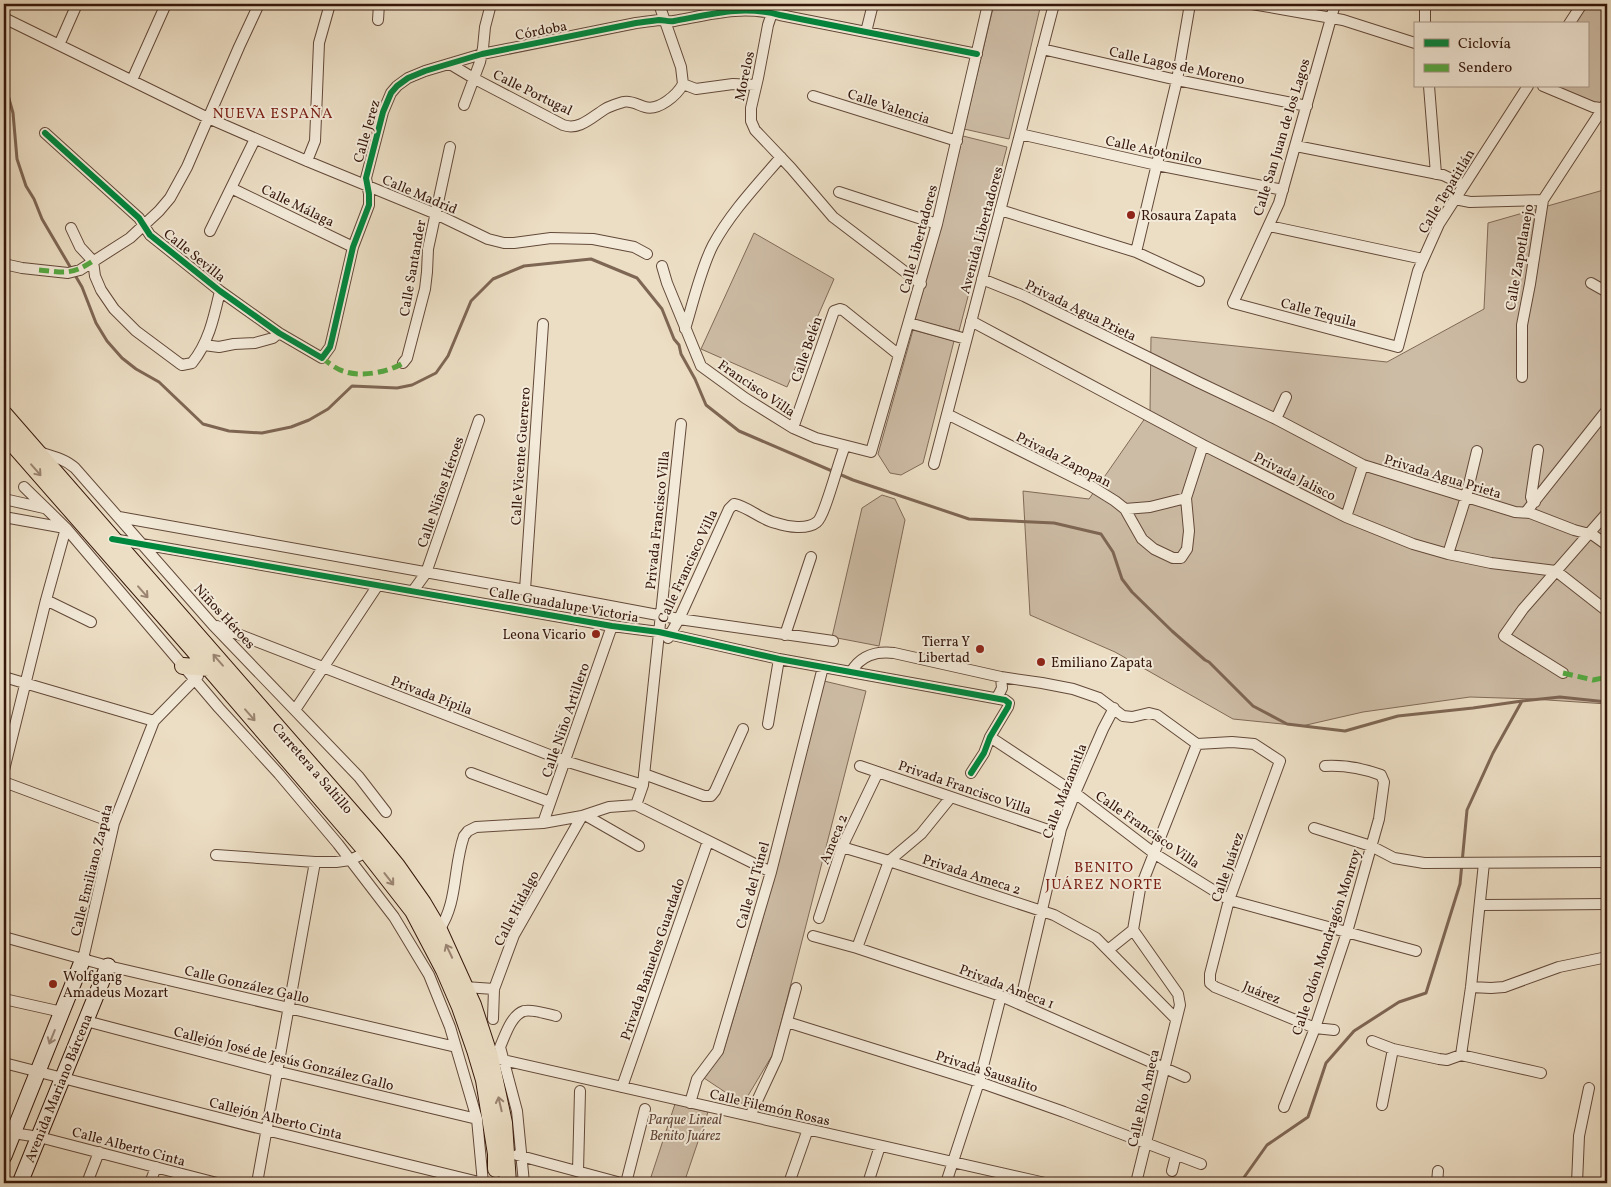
<svg xmlns="http://www.w3.org/2000/svg" width="1611" height="1187" font-family="Vollkorn,serif">
	<style>
		.green { fill: #cdbca5; stroke: #816a58 }
		.lines { fill: none; stroke-linecap: round; stroke-linejoin: round }
		.stream { stroke: #7e6654; stroke-width: 3 }
		.street-casing { stroke: #634939; stroke-width: 12 }
		.secondary-casing { stroke: #35170b; stroke-width: 17 }
		.primary-casing { stroke: #35170b; stroke-width: 18 }
		.street { stroke: #f3ead9; stroke-width: 10 }
		.secondary { stroke: #f3ead9; stroke-width: 15 }
		.primary { stroke: #ecdec4; stroke-width: 16 }
		.quiet { stroke: #54a941; stroke-width: 5; stroke-dasharray: 10 5; stroke-linecap: butt }
		.cycleway-casing { stroke: #f3ead9; stroke-width: 9 }
		.cycleway { stroke: #00873e; stroke-width: 6 }
		.oneway { stroke: #9a8471 }
		.oneway2 { stroke: #9e8b7c }
		.poi-dot { fill: #8f2418; stroke: #f3ead9; stroke-width: 2 }
		.labels { text-anchor: middle; stroke-width: 4; stroke-linejoin: round; paint-order: stroke }
		.street-label { font-size: 14px; fill: #35170b; stroke: #f3ead9 }
		.poi-label { font-size: 14px; fill: #35170b; stroke: #f3ead9; text-anchor: start }
		.park-label { font-size: 14px; font-style: italic; fill: #634939; stroke: #f3ead9 }
		.neighbourhood-label { font-size: 15px; letter-spacing: 1px; fill: #7a1f14; stroke: #f3ead9 }
	</style>
	<rect width="100%" height="100%" fill="#ecdec4"/>
	<filter id="stains"><feTurbulence type="fractalNoise" baseFrequency=".004" numOctaves="4"/><feColorMatrix values="0 0 0 0 .2 0 0 0 0 .09 0 0 0 0 .02 0 0 0 .5 -.17"/></filter>
	<radialGradient id="worn" r=".72"><stop offset=".6" stop-color="#630" stop-opacity="0"/><stop offset="1" stop-color="#630" stop-opacity=".3"/></radialGradient>
	<path class="green" d="M994,4h47l-32,135 -45,-10z
		M1583,4h24v112l-58,-30h38v-62h-17z
		M963,136l44,11 -48,184 -44,-11z
		M1607,189v515l-74,-5 -63,-2 -107,15 -61,14 -69,-7 -118,-67 -85,-37 -7,-124 66,8 61,-88 1,-74 236,25 97,-53 4,-86z
		M754,233l80,46 -47,108 -86,-38z
		M913,330l41,11 -31,122 -22,12 -11,-2 -12,-19z
		M882,495l13,4 10,21 -26,126 -47,-9 30,-129z
		M824,681l42,10 -93,363 -30,50 -39,-26 19,-25 37,-124z
		M675,1104l33,8 -24,71h-35z"/>
	<g class="lines">
		<path class="stream" d="M4,81l9,32 4,46 9,27 8,13 8,20 40,68 14,36 11,18 15,17 14,11 23,13 44,42 26,7 33,2 29,-6 18,-7 19,-11 24,-23 45,2 15,-3 24,-12 12,-17 23,-55 22,-22 31,-13 67,-7 46,19 25,31 12,30 5,6 2,9 14,25 11,26 33,26 114,49 116,39 85,4 47,11 12,18 9,27 10,13 40,39 33,29 4,2 44,44 34,18 58,7 53,-15 75,-8 49,-7 38,-4 47,5
			M1240,1183l27,-38 41,-28 18,-54 28,-32 45,-29 27,-9 34,-109 7,-74 26,-57 29,-52"/>
		<defs>
			<path id="street" d="M659,4l22,63 2,17
				M775,4l-7,21 -10,53 -7,30v13l4,9 36,38 42,49 88,67
				M1252,4l91,16 72,23
				M1335,4l-56,199 -46,100 165,44 20,-76 21,-47 89,-138
				M1425,4v20
				M4,18l204,100 99,43 129,53 52,25 16,4h10l37,-5 42,1 41,8 13,7
				M378,20l1,-16
				M1569,24l13,-20
				M866,32l7,-28
				M59,45l18,-41
				M1042,49l135,31 130,26
				M450,64l25,15 88,46c16,6 29,-8 42,-16 5,-3 12,-5 18,-7 8,-2 15,3 22,5 14,4 32,-12 38,-23
				M132,80l34,-76
				M683,84l13,5 37,-5 23,1
				M1429,86l7,88
				M1543,86l50,21 14,2
				M813,96l144,45
				M464,105l16,-43 3,-14 2,-21 6,-23
				M45,133l94,85 11,17 70,56 59,42 43,25 8,-11 2,-8 21,-92 16,-42v-11l-3,-16 17,-66 8,-19 6,-7 11,-8 17,-7 57,-17 154,-31c7,-1 15,-2 23,-3 5,0 10,2 15,1 38,-7 68,-16 106,-6l197,39
				M1020,134l137,31 126,25
				M1296,146l147,29 21,10
				M307,161l8,-20 4,-98 11,-39
				M231,188l122,59
				M839,192l98,32
				M1455,199l15,3 73,-2
				M1000,210l136,42 63,29
				M1269,226l154,33
				M71,228l9,19 13,14 2,15 6,14 13,19 22,22 43,32 3,2 10,-2c17,-21 22,-46 28,-72
				M210,231l45,-92
				M1136,252l41,-172 13,-76
				M4,264l18,4 46,5 12,-3 50,-32 29,-27 11,-13 17,-31 52,-120 20,-43
				M662,266l5,17 34,83 44,32 48,30 23,10 55,14 66,-228 51,-220
				M982,279l42,17 174,86 78,37 87,46 152,47 15,1 44,17 19,5 14,10
				M1591,283l16,9
				M971,321l232,124 143,72 67,27 35,10 43,9 65,8
				M909,323l57,16
				M685,329c8,-26 16,-61 28,-84 18,-33 44,-60 68,-88
				M204,345l15,2 15,-3 21,-1 18,-5 6,-5
				M403,363l4,-5 18,-69 2,-17 1,-23 22,-102
				M1522,377v-52l8,-41 13,-84 64,-98
				M947,414l144,72 24,15 10,8 17,30 12,10 19,9h8l6,-9 2,-18 -3,-33 17,-53
				M1276,419l10,-22
				M793,428l41,-117 6,-2 3,1 56,45
				M39,452c13,4 26,7 36,16l138,157 146,152 27,35
				M934,464l120,-460
				M24,487l42,41 153,180 60,66 59,70 56,73 35,58 21,52 27,92 6,64
				M4,499l40,9
				M1535,502l-3,-2 -1,-3 7,-47
				M1125,509l25,-2 36,-9
				M1526,512l81,-102
				M4,517l61,11
				M119,517l406,73 154,29 154,22
				M1346,517l17,-52
				M113,539l499,87 47,6 120,27 226,41 4,3 -1,4 -18,30 -6,16 -13,20
				M1448,554l18,-57 11,-46
				M1556,571l51,40
				M525,590l18,-266
				M413,591l13,-18 53,-153
				M46,600l45,22
				M217,626l348,135 78,24
				M785,635l26,-78
				M668,638l11,-19 50,-110 5,-5c15,3 27,16 42,19 12,4 31,7 41,-1 8,-6 22,-63 28,-76
				M851,672c10,-17 25,-21 43,-19l107,24 41,6 31,6 26,9 24,18 9,1 17,-4 8,2 40,29
				M1563,673l-59,-37 19,-27 84,-96
				M4,677l150,44
				M997,698l5,-10 -1,-11
				M295,710l83,-125
				M768,724l11,-65
				M990,737l85,56 80,61 74,46 187,51
				M1197,744l35,-2 22,2 26,17 -51,139 -19,74v9l5,4 100,41 19,2
				M860,766l200,68
				M4,770l42,-170 20,-72
				M471,773l79,29
				M644,774l60,22h7l4,-5 28,-62
				M4,782l110,41
				M636,805l7,-20 38,-361
				M585,815l54,31
				M543,823l69,-197
				M1314,828l57,18 23,12 30,5 183,-1
				M842,847l47,14 165,54 42,23 80,81
				M216,855l99,7h21l14,-2 17,-8
				M1480,905l127,-1
				M819,918l23,-71 36,-75
				M439,930c19,-27 14,-63 25,-94l4,-5 8,-4 67,-4 39,-7 27,-9 27,-2 135,67
				M813,936l44,12 144,48 184,81
				M4,937l104,29 348,81
				M857,948l32,-87 32,-27 30,-37
				M1108,950l25,-20
				M83,959l31,-136 40,-102 44,-45
				M465,987l29,2
				M1471,987l20,1 13,-1 55,-20 48,-10
				M4,999l58,13
				M1020,1003l41,-174 14,-36 28,-64 11,-21
				M493,1019l1,-30 20,-54 68,-119
				M86,1021l190,50 201,48
				M787,1022l192,60 85,30 137,52
				M1372,1041l21,8 46,10 8,1 14,-5 80,18
				M1461,1055l10,-68 13,-124
				M490,1057l555,126
				M4,1063l262,67 217,53
				M622,1087l86,-246
				M690,1103l7,-24 21,-28 53,-179 52,-205
				M1382,1105l11,-56
				M1284,1107l31,-79 32,-96 32,-113 5,-37 -3,-7c-19,-7 -36,-10 -56,-9
				M750,1116l27,-58 19,-70
				M4,1131l9,2 26,4 178,46
				M517,1155l104,28
				M578,1171l2,-80
				M1172,1171l4,-16
				M87,1183l12,-31
				M150,1183l6,-16
				M257,1183l58,-321
				M524,1183l-7,-72 -17,-64c5,-11 11,-32 24,-36 9,-2 23,3 32,5
				M626,1183l19,-74
				M789,1183l19,-54
				M868,1183l12,-37
				M946,1183l33,-101 22,-86
				M1136,1183l44,-178 -2,-11 -45,-64 7,-41 57,-145
				M1437,1183l1,-12
				M1577,1183l2,-47 10,-48"/>
			<path id="secondary" d="M4,1156l79,-197
				M20,1183l88,-217"/>
			<path id="primary" d="M4,414l371,425 22,27 26,37 16,27 34,75 17,52 14,66 4,60
				M4,434l187,213 176,205 46,59 31,59 16,37 15,43 9,30 12,74v15
				M183,666l26,2"/>
		</defs>
		<use href="#street" class="street-casing"/>
		<use href="#secondary" class="secondary-casing"/>
		<use href="#primary" class="primary-casing"/>
		<use href="#street" class="street"/>
		<use href="#secondary" class="secondary"/>
		<use href="#primary" class="primary"/>
		<path class="quiet" d="M39,270c25,2 31,6 54,-9
			M322,358c7,5 15,12 24,14 16,5 43,0 57,-9
			M1563,673l30,7 14,-3"/>
		<defs>
			<path id="cycleway" d="M45,133l94,85 11,17 70,56 59,42 43,25 8,-11 2,-8 21,-92 16,-42v-11l-3,-16 17,-66 8,-19 6,-7 11,-8 17,-7 57,-17 154,-31c7,-1 15,-2 23,-3 5,0 10,2 15,1 38,-7 68,-16 106,-6l197,39
				M112,539l500,87 47,6 120,27 226,41 4,3 -1,4 -18,30 -6,16 -13,20"/>
		</defs>
		<use href="#cycleway" class="cycleway-casing"/>
		<use href="#cycleway" class="cycleway"/>
	</g>
	<defs><path id="oneway-shaft" d="M-6 0H5M1.5-3L5.5 0L1.5 3" fill="none" stroke-width="1.6" stroke-linecap="round" stroke-linejoin="round" transform="scale(1.25)"/></defs>
	<g class="oneway">
		<use href="#oneway-shaft" transform="translate(36 470) rotate(49)"/>
		<use href="#oneway-shaft" transform="translate(143 592) rotate(49)"/>
		<use href="#oneway-shaft" transform="translate(218 660) rotate(-131)"/>
		<use href="#oneway-shaft" transform="translate(250 715) rotate(49)"/>
		<use href="#oneway-shaft" transform="translate(389 879) rotate(52)"/>
		<use href="#oneway-shaft" transform="translate(449 951) rotate(-115)"/>
		<use href="#oneway-shaft" transform="translate(500 1104) rotate(-103)"/>
	</g>
	<use class="oneway2" href="#oneway-shaft" transform="translate(52 1037) rotate(112)"/>
	<g class="poi-dot">
		<circle cx="1131" cy="215" r="5"/>
		<circle cx="596" cy="634" r="5"/>
		<circle cx="980" cy="649" r="5"/>
		<circle cx="1041" cy="662" r="5"/>
		<circle cx="53" cy="984" r="5"/>
	</g>
	<g class="labels">
		<g class="street-label">
			<text transform="translate(541 30) rotate(-11)" y="5">Córdoba</text>
			<text transform="translate(1177 65) rotate(12)" y="5">Calle Lagos de Moreno</text>
			<text transform="translate(744 76) rotate(-78)" y="5">Morelos</text>
			<text transform="translate(533 92) rotate(26)" y="5">Calle Portugal</text>
			<text transform="translate(889 106) rotate(18)" y="5">Calle Valencia</text>
			<text transform="translate(366 131) rotate(-74)" y="5">Calle Jerez</text>
			<text transform="translate(1281 137) rotate(-73)" y="5">Calle San Juan de los Lagos</text>
			<text transform="translate(1154 150) rotate(12)" y="5">Calle Atotonilco</text>
			<text transform="translate(1446 191) rotate(-59)" y="5">Calle Tepatitlán</text>
			<text transform="translate(420 194) rotate(23)" y="5">Calle Madrid</text>
			<text transform="translate(298 205) rotate(26)" y="5">Calle Málaga</text>
			<text transform="translate(981 230) rotate(-75)" y="5">Avenida Libertadores</text>
			<text transform="translate(918 239) rotate(-75)" y="5">Calle Libertadores</text>
			<text transform="translate(195 255) rotate(39)" y="5">Calle Sevilla</text>
			<text transform="translate(1519 257) rotate(-80)" y="5">Calle Zapotlanejo</text>
			<text transform="translate(412 268) rotate(-80)" y="5">Calle Santander</text>
			<text transform="translate(1081 310) rotate(26)" y="5">Privada Agua Prieta</text>
			<text transform="translate(1319 312) rotate(15)" y="5">Calle Tequila</text>
			<text transform="translate(806 349) rotate(-71)" y="5">Calle Belén</text>
			<text transform="translate(757 388) rotate(34)" y="5">Francisco Villa</text>
			<text transform="translate(520 456) rotate(-86)" y="5">Calle Vicente Guerrero</text>
			<text transform="translate(1064 459) rotate(27)" y="5">Privada Zapopan</text>
			<text transform="translate(1295 476) rotate(27)" y="5">Privada Jalisco</text>
			<text transform="translate(1443 476) rotate(17)" y="5">Privada Agua Prieta</text>
			<text transform="translate(440 492) rotate(-71)" y="5">Calle Niños Héroes</text>
			<text transform="translate(657 520) rotate(-84)" y="5">Privada Francisco Villa</text>
			<text transform="translate(687 566) rotate(-65)" y="5">Calle Francisco Villa</text>
			<text transform="translate(564 604) rotate(10)" y="5">Calle Guadalupe Victoria</text>
			<text transform="translate(225 616) rotate(47)" y="5">Niños Héroes</text>
			<text transform="translate(432 695) rotate(21)" y="5">Privada Pípila</text>
			<text transform="translate(565 720) rotate(-71)" y="5">Calle Niño Artillero</text>
			<text transform="translate(313 768) rotate(49)" y="5">Carretera a Saltillo</text>
			<text transform="translate(965 787) rotate(19)" y="5">Privada Francisco Villa</text>
			<text transform="translate(1064 791) rotate(-69)" y="5">Calle Mazamitla</text>
			<text transform="translate(1148 829) rotate(35)" y="5">Calle Francisco Villa</text>
			<text transform="translate(833 839) rotate(-68)" y="5">Ameca 2</text>
			<text transform="translate(1227 867) rotate(-71)" y="5">Calle Juárez</text>
			<text transform="translate(91 870) rotate(-76)" y="5">Calle Emiliano Zapata</text>
			<text transform="translate(972 874) rotate(18)" y="5">Privada Ameca 2</text>
			<text transform="translate(752 885) rotate(-74)" y="5">Calle del Túnel</text>
			<text transform="translate(516 908) rotate(-63)" y="5">Calle Hidalgo</text>
			<text transform="translate(1326 942) rotate(-72)" y="5">Calle Odón Mondragón Monroy</text>
			<text transform="translate(652 959) rotate(-71)" y="5">Privada Bañuelos Guardado</text>
			<text transform="translate(247 984) rotate(13)" y="5">Calle González Gallo</text>
			<text transform="translate(1007 986) rotate(21)" y="5">Privada Ameca 1</text>
			<text transform="translate(1262 992) rotate(22)" y="5">Juárez</text>
			<text transform="translate(284 1058) rotate(14)" y="5">Callejón José de Jesús González Gallo</text>
			<text transform="translate(987 1071) rotate(18)" y="5">Privada Sausalito</text>
			<text transform="translate(58 1088) rotate(-68)" y="5">Avenida Mariano Bárcena</text>
			<text transform="translate(1143 1098) rotate(-77)" y="5">Calle Río Ameca</text>
			<text transform="translate(770 1107) rotate(13)" y="5">Calle Filemón Rosas</text>
			<text transform="translate(276 1118) rotate(14)" y="5">Callejón Alberto Cinta</text>
			<text transform="translate(129 1146) rotate(15)" y="5">Calle Alberto Cinta</text>
		</g>
		<g class="poi-label">
			<text x="1141" y="220">Rosaura Zapata</text>
			<text x="586" y="639" text-anchor="end">Leona Vicario</text>
			<text x="970" y="646" text-anchor="end">Tierra Y<tspan x="970" dy="16">Libertad</tspan></text>
			<text x="1051" y="667">Emiliano Zapata</text>
			<text x="63" y="981">Wolfgang<tspan x="63" dy="16">Amadeus Mozart</tspan></text>
		</g>
		<g class="park-label">
			<text x="685" y="1124">Parque Lineal<tspan x="685" dy="16">Benito Juárez</tspan></text>
		</g>
		<g class="neighbourhood-label">
			<text x="273" y="118">NUEVA ESPAÑA</text>
			<text x="1104" y="872">BENITO<tspan x="1104" dy="17">JUÁREZ NORTE</tspan></text>
		</g>
	</g>
	<rect width="1611" height="1187" fill="none" stroke="#ecdec4" stroke-width="20"/>
	<rect x="5" y="5" width="1601" height="1177" fill="none" stroke="#35170b" stroke-width="2.5"/>
	<rect x="10" y="10" width="1591" height="1167" fill="none" stroke="#35170b"/>
	<rect x="1414" y="22" width="175" height="65" fill="#f3ead9" stroke="#a79687"/>
	<rect x="1424" y="39" width="25" height="8" fill="#00873e" stroke="#a79687"/>
	<text x="1458" y="48" font-size="15" fill="#35170b">Ciclovía</text>
	<rect x="1424" y="64" width="25" height="8" fill="#54a941" stroke="#a79687"/>
	<text x="1458" y="72" font-size="15" fill="#35170b">Sendero</text>
	<rect width="100%" height="100%" filter="url(#stains)"/>
	<rect width="100%" height="100%" fill="url(#worn)"/>
</svg>
